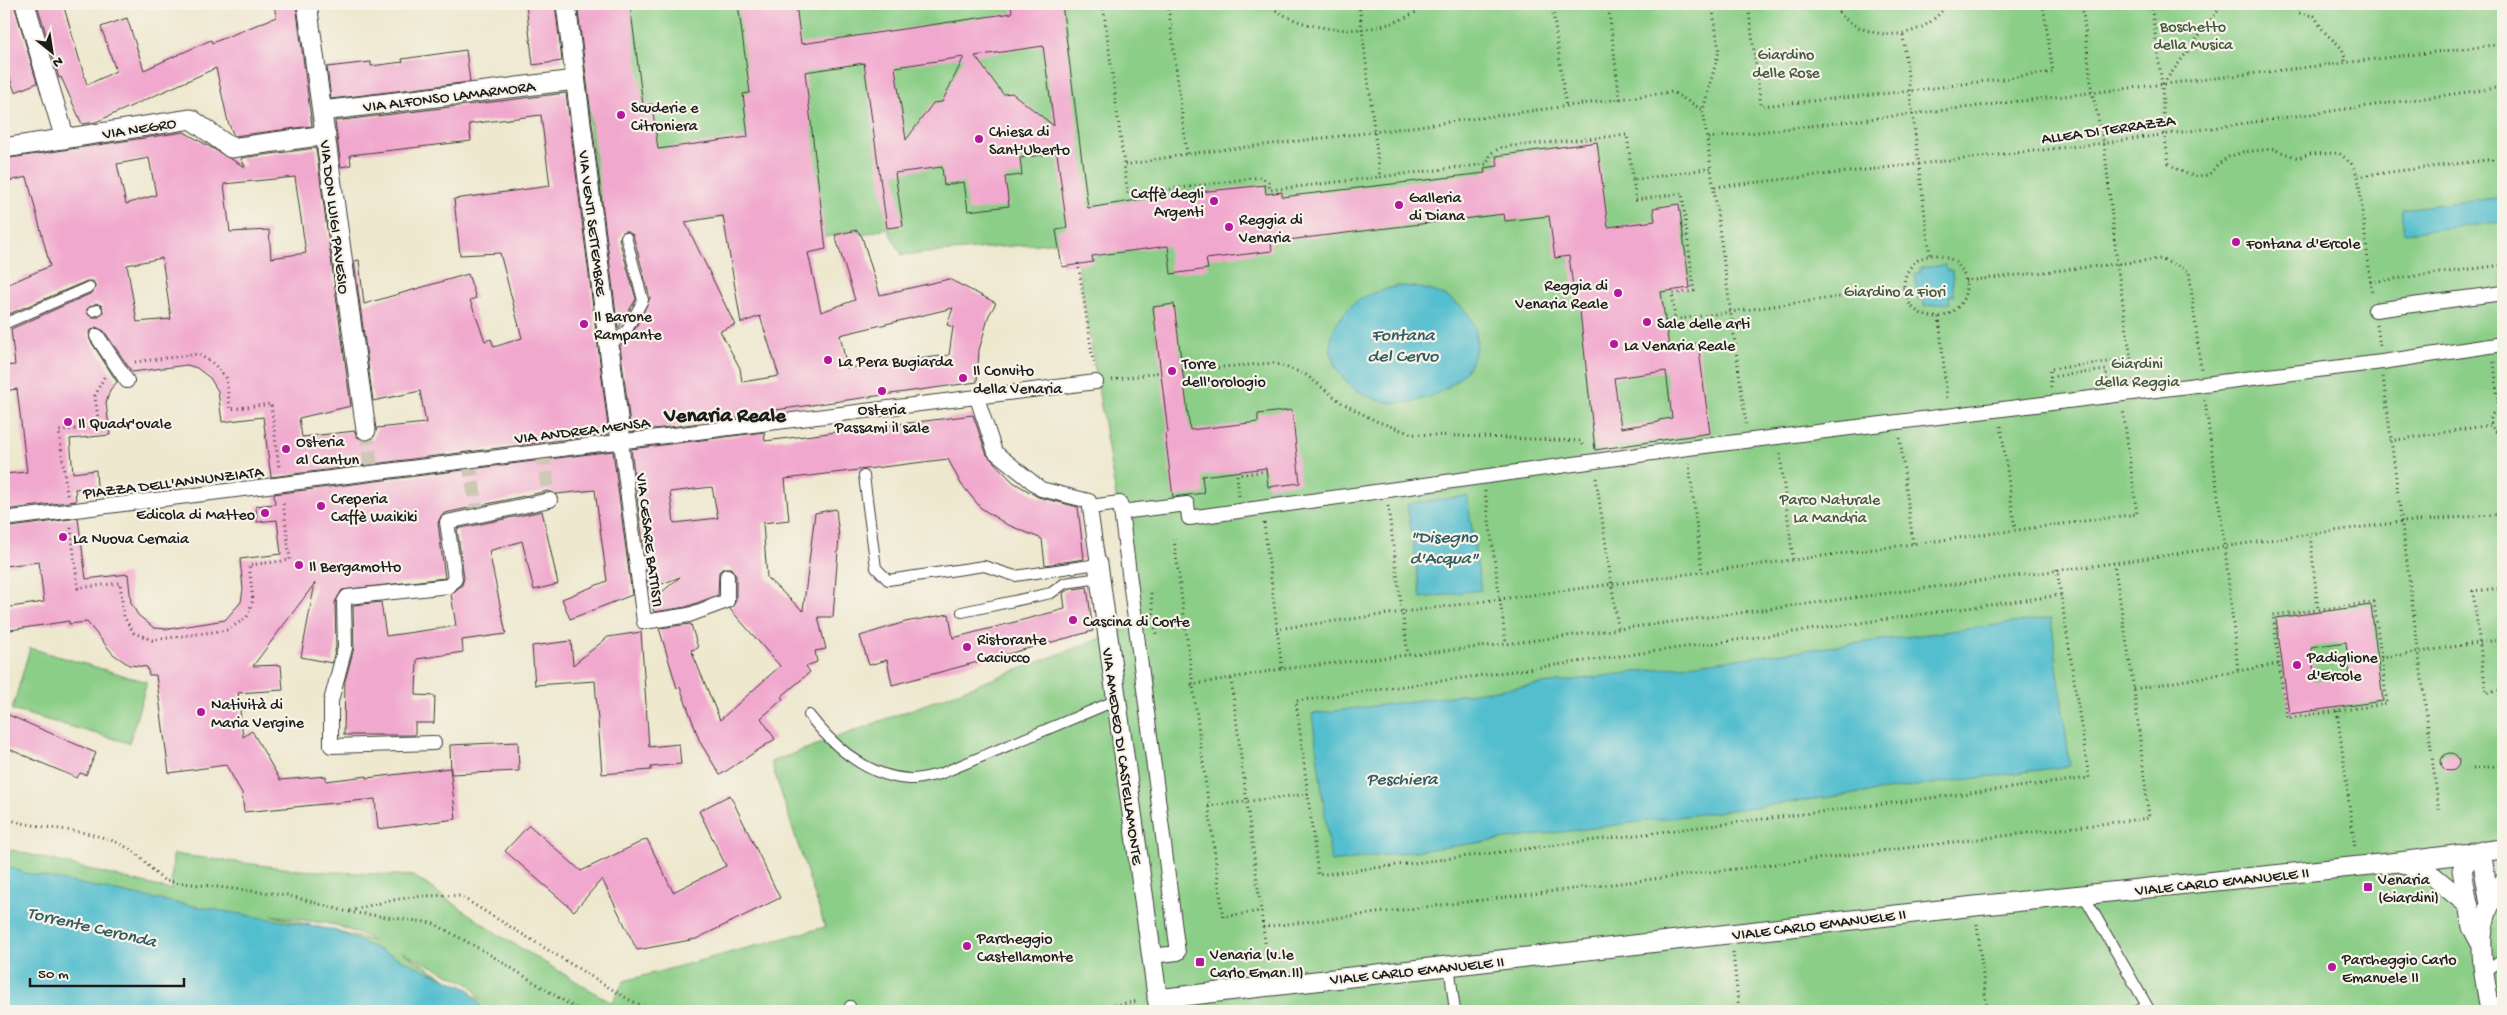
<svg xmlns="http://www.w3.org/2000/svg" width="2507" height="1015" font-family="'Gochi Hand',sans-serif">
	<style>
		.green { fill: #8bce87; stroke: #547552; fill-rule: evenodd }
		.water { fill: #53bece; stroke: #386d75 }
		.building { fill: #f1a8ce; fill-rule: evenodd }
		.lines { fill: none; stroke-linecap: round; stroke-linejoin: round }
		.pedestrian-tunnel { stroke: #cec9b4; stroke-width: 14; stroke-dasharray: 14 7; stroke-linecap: butt }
		.service-casing { stroke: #3c3b37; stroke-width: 12 }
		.pedestrian-casing { stroke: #3c3b37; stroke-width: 16 }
		.minor-casing { stroke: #3c3b37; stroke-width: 21 }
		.path { stroke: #3c3b37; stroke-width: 3; stroke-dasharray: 1 4; stroke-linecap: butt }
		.service { stroke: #fff; stroke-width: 10 }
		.pedestrian { stroke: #fff; stroke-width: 14 }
		.minor { stroke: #fff; stroke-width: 19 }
		.poi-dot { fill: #b5179e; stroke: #f7f3e8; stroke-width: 2 }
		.labels { text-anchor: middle; stroke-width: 4.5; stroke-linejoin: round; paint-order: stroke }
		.park-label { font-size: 16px; fill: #435a41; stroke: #f7f3e8 }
		.street-label { font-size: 16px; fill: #1c1c1c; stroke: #f7f3e8 }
		.poi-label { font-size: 16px; fill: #1c1c1c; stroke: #f7f3e8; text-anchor: start }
		.water-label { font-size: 18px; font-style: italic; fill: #325d63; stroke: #f7f3e8 }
		.district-label { font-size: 21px; font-weight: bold; fill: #1c1c1c; stroke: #f7f3e8 }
	</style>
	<rect width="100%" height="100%" fill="#f7f3e8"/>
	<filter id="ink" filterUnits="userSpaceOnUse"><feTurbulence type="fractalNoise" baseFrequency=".02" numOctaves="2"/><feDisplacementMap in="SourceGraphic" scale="10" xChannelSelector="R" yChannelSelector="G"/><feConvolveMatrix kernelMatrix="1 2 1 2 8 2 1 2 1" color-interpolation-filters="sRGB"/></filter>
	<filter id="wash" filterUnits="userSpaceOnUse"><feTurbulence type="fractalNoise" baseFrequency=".0096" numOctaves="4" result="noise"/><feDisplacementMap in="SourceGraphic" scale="20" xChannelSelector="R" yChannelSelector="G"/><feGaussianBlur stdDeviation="1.12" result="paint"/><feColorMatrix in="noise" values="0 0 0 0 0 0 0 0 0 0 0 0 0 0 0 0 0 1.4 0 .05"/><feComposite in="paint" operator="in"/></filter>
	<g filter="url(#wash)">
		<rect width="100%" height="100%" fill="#eee8cf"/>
		<path class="green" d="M575,4h1928v1007h-2499v-163l167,42 2,-36 126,16 115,6 85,59 113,68 12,-22 201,-54 -54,-165 366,-137 -63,-384 -172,14 -15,-27 -25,7 -5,-5 -53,12 -45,-30 -157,21zM271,915l65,10 38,15 -1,1zM402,952l69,33 10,15z
			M30,648l117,34 -18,61 -117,-33z"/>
		<path class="water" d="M2503,197v25l-98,11 -3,-24z
			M1946,265v5h6l2,26h-5l1,7 -26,3 -1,-7 -5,1 -3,-27h5v-5z
			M1397,286c35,-1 86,18 79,62 -5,32 -45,54 -75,55 -50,1 -96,-49 -54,-93 13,-15 32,-19 50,-24z
			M1467,496l14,94 -60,8 -14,-94z
			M2051,618l19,148 -739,96 -19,-148z
			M4,865l21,8 146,29 163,28 135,59 14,22h-351l-17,-6 -108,5 -3,-2z"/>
		<g id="blocks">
			<path class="building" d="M4,4h10l23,79 -22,9 -6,-16 -5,2z
				M37,4h26l24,81 29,-14 -15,-44 26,-9 17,52 67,-30 1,3 64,-26 -2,-13h22l16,122 -78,10 -6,-14 -12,-54 -120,54 -14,2 -21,-47 -2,1z
				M526,4h29l7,57 -29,4z
				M577,4h53l13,101 9,-1 6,45 90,-12 -5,-43 7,-1 -12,-89h58l5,40 211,-31 -1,-9h51l26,204 74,-12 103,-11 1,9 16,-2v5l203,-24 -1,-5 14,-2 -2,-10 101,-14 11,85 47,-6 -2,-13 26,-4 11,84 -29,4 8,55 29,-4 12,90 -115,17 -16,-148h-4l-6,-46 -14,2 -6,-42 -44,5 -1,-7 -233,28 1,9 -66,8 2,10 -37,5 -3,-28 -76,10 1,6 -31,5 -6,-37 11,-2 -10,-75 -37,5 2,17 -17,2 4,29 -41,5 -4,-29 -20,3 -2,-18 -47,6 8,53 -16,2 -23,-165 -59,9 21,177 -18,4 13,59 34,-12 -20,-65 22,-5 5,7 18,58 69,-16 47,24 -7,12 -10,35 -2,32 -216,30 1,3 -131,17 -11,-86 13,-13 17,-35 -17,-63 -5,-4h-4l-5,8 17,60 -18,30zM1043,46l11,80 -42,-33 -9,1 -28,-38zM964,57l-22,45 -9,1 -27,37 -11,-73zM723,216l18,107 19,-7 19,60 -37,6 -2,-14 -20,-37 15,-6 -50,-103zM953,308l-6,17 6,2 -4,28 -102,13 -7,-33zM1666,371l6,47 -13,2v2l-38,6 -7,-50z
				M466,50l4,32 -139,17 -4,-32 44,-5v4l32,-4 -1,-3z
				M566,93l43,341 -338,43 -8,-60 -41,5 -4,-31 -8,-13 -13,-10 -10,-3 -55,7 -28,-41 -8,-4 -7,5 1,8 27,42 -7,8 -4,13 4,32 -40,4 3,34 23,-3 1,17 -22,2 1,12 -72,9v-36l23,-2 -10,-83 -13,2v-25l11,-1 -4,-36 81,-36 4,-6 -3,-6h-6l-78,33 -1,-3 -4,2v-27l46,-20 -23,-89 -23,5v-23l180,-27 61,35 -4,-9 75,-10 35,258 -52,12 3,19 53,-6 2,6 10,4 6,-2 4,-11 49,-5 -6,-32 -47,10 -19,-140 5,-1 5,44 104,-30 8,24 -6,2 15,41 6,-2 3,8 28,-9 -22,-85 -40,2 -6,-56 96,-13 -9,-71 -72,9 2,17 -121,14 1,10 -10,2 -6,-46zM149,158l7,37 -30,9 -9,-40zM295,177l11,76 -35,5 -2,-28 -39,2 -6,-48zM162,258l9,61 -34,3 -10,-57zM96,303l6,3 1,6 -4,5h-8l-4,-4v-4z
				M1174,304l16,126 68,-8v-8l34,-4 8,73 -32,4 -2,-19 -64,8 2,17 -31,4 -8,-63 3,-1 -15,-126z
				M973,415l14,40 26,27 25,15 40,10 6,52 -39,6 -3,-26 -36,-15 -25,-16 -20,-24 -13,-25 -163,20 4,41 -26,3 4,55 36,33 12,-98 21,-4 3,28 -6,80h-15l8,32 -11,2 2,11 -11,4 4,6 -29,25 2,2 -22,19 14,21 -55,36 -20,-33 -20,-55 -3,1 -18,-60 32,-4 7,24 -7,2 29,70 60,-54 -50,-57 6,-8v-25l-5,-8h-8l-4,4 -1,23 -32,12 -32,5 -3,-11 29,-24 -31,12 -18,-140 133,-17 1,9zM712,487l6,31 -44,5 -4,-31z
				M613,451l19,144 -62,24 -8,-20 45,-18 -12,-91 -38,4 -9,-3 -103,22 -4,3 -3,7 7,55 -103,12 -7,12 1,45 -4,16 -31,-6 14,-74 -62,83 28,-1 2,25 -45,3 5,44 9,-6 28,49 46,-4v5l41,-5v2l83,-10 6,51 -78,10 -3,-30 -131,13 -2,-19 -16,-28 -57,8 -13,-98h-7l-2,-8 -18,-2 -16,-11 -26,-32 -18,2v-3l-65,10v-23l40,-6 -5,-40 -35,4v-38l74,-10 8,61 42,-5 3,29 7,12 16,13 15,1 56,-9 16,-18 2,-13 -3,-30 41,-5 -4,-34 -20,2 -1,-16 19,-2 -1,-10z
				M542,511l16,73 -24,6 -12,-49 -33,10 17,83 -44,6 1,12 -46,7 -1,36 19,1 -1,27h-19v12h-71l1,-54 9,-33 -1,-43 28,-3 5,34 70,-10 -5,-32 11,-9 2,-7 -7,-49z
				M1087,587l6,44 -201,54 -5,-25 -18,5 -9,-29 45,-14 44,-8 4,24 112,-29 -2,-16 5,-3z
				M2371,605l12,96 -94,13 -13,-96zM2346,642l4,36 -35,4 -4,-35z
				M641,632l8,115 30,-3 2,20 -30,3v3l-49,4 -7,-93 -60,4 -3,-39 39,-5 2,24 35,-28z
				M4,713l92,40 -10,22 -6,-2 -3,5 -73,-31z
				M518,742l1,29 -68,3 -1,-29z
				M2441 762a9 9 0 1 1 18 0a9 9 0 1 1-18 0Z
				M730,795l50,103 -84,41 -59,11 -35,-71 -28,32 -69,-60 24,-26 52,46 66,-32 26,53 53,-26 -27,-55z"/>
		</g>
	</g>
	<g filter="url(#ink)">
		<use href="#blocks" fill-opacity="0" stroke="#3c3b37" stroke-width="1"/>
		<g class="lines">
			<path class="pedestrian-tunnel" d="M366,430l6,44
				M542,452l8,48
				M469,462l9,53"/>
			<defs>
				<path id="service" d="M93,311l4,-1
					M4,324l85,-37
					M609,347l18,-17 16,-30 -17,-63
					M864,476l12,92 12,12 96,-14 31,10 83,-12
					M962,612l89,-19 14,-10 35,-5
					M809,715c25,32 58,62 101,64 9,0 20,-3 30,-5l177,-74
					M2083,894l67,117
					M1449,965l6,46
					M2484,973l19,-14
					M850,1006l1,5
					M2137,1011l10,-5"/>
				<path id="pedestrian" d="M2375,310l128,-17
					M97,336l30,45
					M977,398l18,54 46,37 48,12 9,63
					M621,442l23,180 45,-7 38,-14v-25
					M1090,507l30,-4 58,450 -27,3
					M1121,512l66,-8 2,14 499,-70 694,-86 121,-18
					M4,519l1092,-137
					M434,743l-103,3v-45l14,-53 -1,-46 3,-5 102,-11 6,-7 -8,-57 103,-22"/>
				<path id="minor" d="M25,4l40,135
					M307,4l59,426
					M566,4l55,438
					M322,111l253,-31
					M4,148l187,-29 40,29 95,-13
					M1098,564l61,446
					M2481,851l9,54
					M2472,852l-10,18 10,57 8,15
					M2400,862l33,14 36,30
					M1157,999l818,-93 424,-44 104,-13
					M2490,1011c-7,-46 -19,-88 13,-128"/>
			</defs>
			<use href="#service" class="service-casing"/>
			<use href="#pedestrian" class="pedestrian-casing"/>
			<use href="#minor" class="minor-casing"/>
			<path class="path" d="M1103,4l25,191 133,-18 7,5 2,8 217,-26 4,-11 11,-6 125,-12 6,45 79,-12
				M1168,4l19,150
				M1268,4c28,25 82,31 117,21 17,-4 31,-13 45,-21
				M1359,4l21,174
				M1552,4l14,103
				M1608,4l12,97
				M1712,4l7,47 -16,59 43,314
				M1748,4l13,102 150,-15 142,-19 -10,-68
				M1833,4c4,5 9,13 15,17 33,22 77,17 99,-17
				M2151,4l11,80 2,49 5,30c13,11 23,14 40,12l8,-10 11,-8 15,-5 30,-3 25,9 12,-4 29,-1 12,10 7,13 14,118
				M2299,4l-2,4 2,5 15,3c3,4 6,10 9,14 9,12 23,15 22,33
				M2500,4l3,3
				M1903,35l27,221
				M2163,84l60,-80
				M1708,138l795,-94
				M1125,165l62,-11 187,-22 298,-40 31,18
				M2358,176l145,-18
				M1633,180l3,20 46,-7 12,98 -22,3 3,25
				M1715,187l389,-44 399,-56
				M1904 286a31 31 0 1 1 62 0a31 31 0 1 1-62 0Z
				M1078,263l16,104
				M1965,281l195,-22 29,12 12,98
				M2370,282l133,-17
				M1547,290l26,-4
				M1939,317l8,82
				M1665,321l239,-33
				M2377,325l3,21
				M135,362l63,-8 16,10 12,14 4,31 41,-5 8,64
				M2494,362l5,49
				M1183,370l91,-7 31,11 37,29 34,18 36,13 168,7 4,5
				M2050,377l56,-7 1,11
				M2383,377l56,434
				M1112,380l49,-8
				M2051,387l-1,-18 81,-10 -14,-96 -13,-120 -12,-51 -10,-88
				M2205,400l20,148 13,123
				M2503,411l-10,3 -3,7 4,10 9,2
				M2001,426l14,103
				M2501,433l2,18
				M1900,438l13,106
				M2390,441l100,-16
				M1780,454l13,106
				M1689,463l13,109
				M1596,478l22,150
				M1485,491l21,153
				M67,495l-8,-64 40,-5 -4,-30 9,-19
				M1239,496l-2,-21 29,-4
				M1388,506l20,149
				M1264,523l18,146
				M71,528l7,60 42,-5 4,34 10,16 18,7 76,-10 19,-13 6,-17 -4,-35 41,-5 -7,-59
				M1174,539l49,378 38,-6
				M2057,569l32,209 -771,97 -22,-174 765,-106
				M2503,588l-30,3 13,102 17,-3
				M1151,593l5,41h-2
				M1276,629l861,-115 -14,-105
				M2381,658l122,-19
				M2279,664l-6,-49 45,-5
				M1231,679l32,248 886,-109 -15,-129 -20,-126
				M1191,685l91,-16 224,-25 608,-81 196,-29 92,-12 101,-8
				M2134,689l145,-25 8,54 100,-14 -13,-102 -56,8 -8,-76
				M2337,711l18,137
				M2473,769l30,-4
				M1208,806l100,-12
				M4,818c41,14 89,8 127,32 12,7 21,22 34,31l122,14 61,17 85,11 56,31 91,57
				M350,911c41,-12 67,-17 110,-15l168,103 25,12
				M1977,924l10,87
				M1263,927l5,36
				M1733,952l6,59
				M1080,1011l59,-10"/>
			<use href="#service" class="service"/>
			<use href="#pedestrian" class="pedestrian"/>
			<use href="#minor" class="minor"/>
		</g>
	</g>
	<g class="poi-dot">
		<circle cx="621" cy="115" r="5"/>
		<circle cx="979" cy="139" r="5"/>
		<circle cx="1214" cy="201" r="5"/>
		<circle cx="1399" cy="205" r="5"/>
		<circle cx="1229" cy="227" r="5"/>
		<circle cx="2236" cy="242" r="5"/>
		<circle cx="1618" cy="293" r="5"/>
		<circle cx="1647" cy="322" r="5"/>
		<circle cx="584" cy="324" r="5"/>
		<circle cx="1614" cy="344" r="5"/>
		<circle cx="828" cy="360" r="5"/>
		<circle cx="1172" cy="371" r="5"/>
		<circle cx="963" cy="378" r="5"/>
		<circle cx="882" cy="391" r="5"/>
		<circle cx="68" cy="422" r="5"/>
		<circle cx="286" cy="449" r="5"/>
		<circle cx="321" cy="506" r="5"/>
		<circle cx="265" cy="513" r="5"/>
		<circle cx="63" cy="537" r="5"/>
		<circle cx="299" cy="565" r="5"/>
		<circle cx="1073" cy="620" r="5"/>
		<circle cx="967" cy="647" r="5"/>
		<circle cx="2297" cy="665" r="5"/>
		<circle cx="201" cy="712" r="5"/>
		<rect x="2363" y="882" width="10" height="10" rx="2.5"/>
		<circle cx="967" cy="946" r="5"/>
		<rect x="1195" y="957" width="10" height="10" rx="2.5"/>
		<circle cx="2332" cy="967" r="5"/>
	</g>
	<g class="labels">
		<g class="park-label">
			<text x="2193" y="31">Boschetto<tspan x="2193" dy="18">della Musica</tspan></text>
			<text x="1786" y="59">Giardino<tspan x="1786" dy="18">delle Rose</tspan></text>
			<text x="1895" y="296">Giardino a Fiori</text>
			<text x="2137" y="368">Giardini<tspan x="2137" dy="18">della Reggia</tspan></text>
			<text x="1830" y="504">Parco Naturale<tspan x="1830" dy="18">La Mandria</tspan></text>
		</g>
		<g class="street-label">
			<text transform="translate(449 95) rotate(-7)" y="6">VIA ALFONSO LAMARMORA</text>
			<text transform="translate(139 127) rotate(-9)" y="6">VIA NEGRO</text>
			<text transform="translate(2108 128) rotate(-8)" y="6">ALLEA DI TERRAZZA</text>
			<text transform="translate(336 217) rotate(83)" y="6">VIA DON LUIGI PAVESIO</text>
			<text transform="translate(594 223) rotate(83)" y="6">VIA VENTI SETTEMBRE</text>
			<text transform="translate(582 429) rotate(-7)" y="6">VIA ANDREA MENSA</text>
			<text transform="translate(173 481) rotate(-7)" y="6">PIAZZA DELL'ANNUNZIATA</text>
			<text transform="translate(651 540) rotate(83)" y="6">VIA CESARE BATTISTI</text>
			<text transform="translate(1124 756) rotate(82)" y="6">VIA AMEDEO DI CASTELLAMONTE</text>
			<text transform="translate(2222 880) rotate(-6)" y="6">VIALE CARLO EMANUELE II</text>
			<text transform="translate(1819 923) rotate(-7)" y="6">VIALE CARLO EMANUELE II</text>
			<text transform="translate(1417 969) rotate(-6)" y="6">VIALE CARLO EMANUELE II</text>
		</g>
		<g class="poi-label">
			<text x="631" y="112">Scuderie e<tspan x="631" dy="18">Citroniera</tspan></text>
			<text x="989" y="136">Chiesa di<tspan x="989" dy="18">Sant'Uberto</tspan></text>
			<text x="1204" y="198" text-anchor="end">Caffè degli<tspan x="1204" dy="18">Argenti</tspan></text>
			<text x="1409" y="202">Galleria<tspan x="1409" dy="18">di Diana</tspan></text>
			<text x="1239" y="224">Reggia di<tspan x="1239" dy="18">Venaria</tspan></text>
			<text x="2246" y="248">Fontana d'Ercole</text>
			<text x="1608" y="290" text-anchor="end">Reggia di<tspan x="1608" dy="18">Venaria Reale</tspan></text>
			<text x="594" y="321">Il Barone<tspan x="594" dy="18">Rampante</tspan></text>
			<text x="1657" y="328">Sale delle arti</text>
			<text x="1624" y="350">La Venaria Reale</text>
			<text x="838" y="366">La Pera Bugiarda</text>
			<text x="1182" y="368">Torre<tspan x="1182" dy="18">dell'orologio</tspan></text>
			<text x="973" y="375">Il Convito<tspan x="973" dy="18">della Venaria</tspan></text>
			<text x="882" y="414" text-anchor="middle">Osteria<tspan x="882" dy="18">Passami il sale</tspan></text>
			<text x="78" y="428">Il Quadr'ovale</text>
			<text x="296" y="446">Osteria<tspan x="296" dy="18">al Cantun</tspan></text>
			<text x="331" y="503">Creperia<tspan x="331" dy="18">Caffè Waikiki</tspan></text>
			<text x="255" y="519" text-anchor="end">Edicola di Matteo</text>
			<text x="73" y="543">La Nuova Cernaia</text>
			<text x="309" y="571">Il Bergamotto</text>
			<text x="1083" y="626">Cascina di Corte</text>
			<text x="977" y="644">Ristorante<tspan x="977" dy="18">Caciucco</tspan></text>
			<text x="2307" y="662">Padiglione<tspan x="2307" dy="18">d'Ercole</tspan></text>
			<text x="211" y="709">Natività di<tspan x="211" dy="18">Maria Vergine</tspan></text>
			<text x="2378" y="884">Venaria<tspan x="2378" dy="18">(Giardini)</tspan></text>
			<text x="977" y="943">Parcheggio<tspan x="977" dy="18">Castellamonte</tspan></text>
			<text x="1210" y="959">Venaria (v.le<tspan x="1210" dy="18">Carlo Eman.II)</tspan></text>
			<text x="2342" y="964">Parcheggio Carlo<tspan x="2342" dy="18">Emanuele II</tspan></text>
		</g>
		<g class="water-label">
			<text x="1403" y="340">Fontana<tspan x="1403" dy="21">del Cervo</tspan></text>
			<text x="1444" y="542">"Disegno<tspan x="1444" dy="21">d'Acqua"</tspan></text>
			<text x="1402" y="784">Peschiera</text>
			<text transform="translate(92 926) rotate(13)" y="6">Torrente Ceronda</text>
		</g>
		<g class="district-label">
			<text x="725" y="421">Venaria Reale</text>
		</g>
	</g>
	<rect width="2507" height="1015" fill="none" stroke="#f7f3e8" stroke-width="20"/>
	<g transform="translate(52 52) rotate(150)" stroke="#f7f3e8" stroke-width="4" paint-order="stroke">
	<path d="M0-4L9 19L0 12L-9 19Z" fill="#1c1c1c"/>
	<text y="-8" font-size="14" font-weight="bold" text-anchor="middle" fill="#1c1c1c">N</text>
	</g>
	<path d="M30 978v8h154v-8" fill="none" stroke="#1c1c1c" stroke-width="2.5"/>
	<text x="38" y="978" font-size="15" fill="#1c1c1c" stroke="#f7f3e8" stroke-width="4" paint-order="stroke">50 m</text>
</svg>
